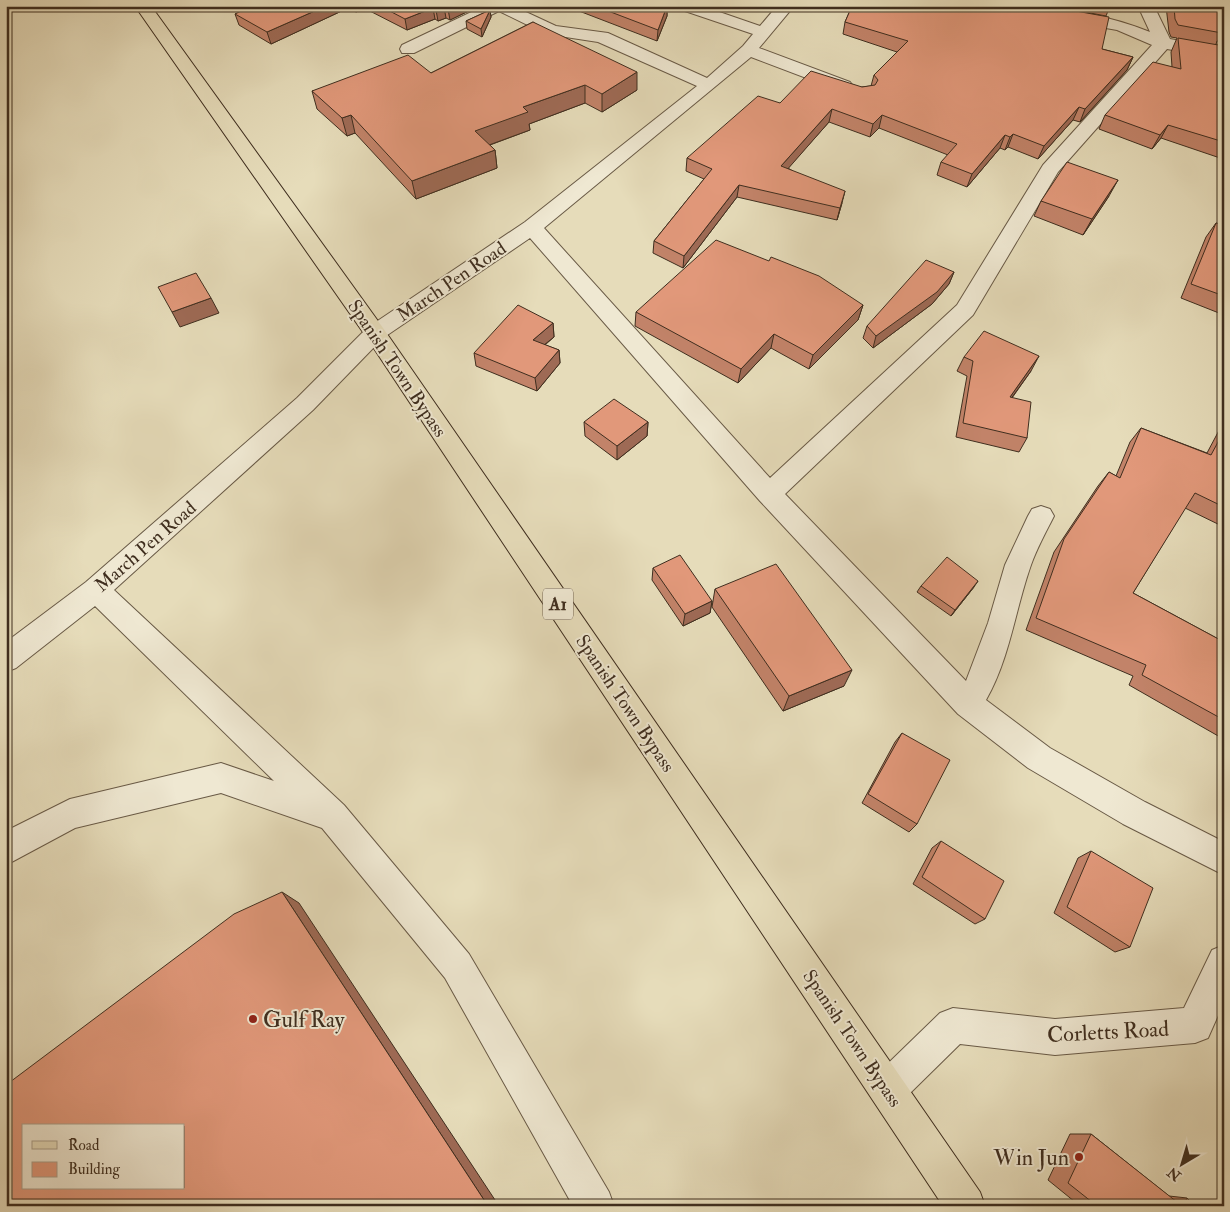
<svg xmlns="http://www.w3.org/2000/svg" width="1230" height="1212" font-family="'IM FELL Double Pica',serif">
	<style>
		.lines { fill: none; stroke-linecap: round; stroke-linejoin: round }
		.minor-casing { stroke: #695a46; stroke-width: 2 }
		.major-casing { stroke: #3f2e1f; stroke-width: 2 }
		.minor { fill: #efe8d2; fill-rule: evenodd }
		.major { fill: #e6dcba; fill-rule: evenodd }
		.wall { fill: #c28369; stroke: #3f2e1f }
		.shaded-wall { fill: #9e6a55; stroke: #3f2e1f }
		.building { fill: #e1987a; stroke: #3f2e1f; fill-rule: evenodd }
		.poi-dot { fill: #8f2418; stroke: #efe8d2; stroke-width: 2 }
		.labels { text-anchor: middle; stroke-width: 4; stroke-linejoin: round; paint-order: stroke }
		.shield { fill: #efe8d2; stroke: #746655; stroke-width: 1 }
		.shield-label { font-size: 18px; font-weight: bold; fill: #3f2e1f }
		.street-label { font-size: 19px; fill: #3f2e1f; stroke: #efe8d2 }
		.near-poi-label { font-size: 22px; fill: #3f2e1f; stroke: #efe8d2; text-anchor: start }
		.near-street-label { font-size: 22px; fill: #3f2e1f; stroke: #efe8d2 }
	</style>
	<rect width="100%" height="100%" fill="#e6dcba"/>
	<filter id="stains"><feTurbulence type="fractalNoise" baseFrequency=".004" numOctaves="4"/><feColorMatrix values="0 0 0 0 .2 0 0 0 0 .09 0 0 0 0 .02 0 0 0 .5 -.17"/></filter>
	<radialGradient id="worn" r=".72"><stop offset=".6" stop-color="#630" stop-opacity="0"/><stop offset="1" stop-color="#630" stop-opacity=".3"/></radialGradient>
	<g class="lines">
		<defs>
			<path id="minor" d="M484,6h29l43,20 52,7 99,45 36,-32 10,-12 -74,-25 -2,-3h25l58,20 17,-20h17l-35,42 91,34 3,4 -3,4h-12l-87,-33 -207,171 226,250 187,-173 86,-140 109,-120 -35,-15 -106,-19 -8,-5c49,0 101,7 147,26l-12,-26h16l16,33 54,10v10l-57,-10 -109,123 -85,143 -188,179 181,187 22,-58 17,-58 23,-49 4,-7 9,-3 9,3 4,7c-8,16 -17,32 -23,49 -16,45 -21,93 -45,135l64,48 95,54 79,40v33l-101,-51 -95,-56 -70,-54 -198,-213 -230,-263 -147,100 -70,72 -199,180 230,215 125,149 140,238 5,14h-41l-128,-228 -123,-150 -101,-35 -146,35 -69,37v-34l64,-32 151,-36 53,18 -179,-175 -79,62 -10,4v-30l80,-60 211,-184 70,-70 158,-106 172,-136 -99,-44 -52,-8 -47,-23 -85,42h-12l-2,-4 2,-4z
				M1224,945v57l-16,36 -13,5 -140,12 -95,-11 -59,58 -13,5 -13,-5 -5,-13 5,-13 65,-63 13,-5 102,11 129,-11 28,-58z"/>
			<path id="major" d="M135,6h16l232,322 597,864 5,14h-42l-576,-868z"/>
		</defs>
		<use href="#minor" class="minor-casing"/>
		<use href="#major" class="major-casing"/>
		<use href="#minor" class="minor"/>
		<use href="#major" class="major"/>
	</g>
	<path class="wall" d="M252,6h227l-29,14 -4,-2 -8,3 -3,-2 -28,11 -43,-22 -8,4 -8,-4 -77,36 -32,-19 -4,-11z
		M566,6h101v10l-10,25z
		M852,6h258l-4,10 -47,-9h-6l49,42 31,8 -6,13 -47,52 -7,-2 -35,39 -30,-12 -3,3 -5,-2 -33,39 -30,-12 4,-13 7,-7 -69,-27 -9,9 -41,-15 -41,46 54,35 -5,17 -100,-23 -54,71 -30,-15 1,-12 50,-62 -18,-8 1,-13 93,-55 82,-16 9,-1 3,-11 23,-23 -54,-18 2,-12z
		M1166,6h58v31h-1l-2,4h-4l-1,3 8,4 -1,111 -62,-21 -9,11 -53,-20 6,-14 67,-48 -1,-15 6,-14 -6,-1 -2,-5z
		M490,10l1,7 -9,20 -15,-8 -1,-8z
		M533,22l104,68 -35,22 -17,-9 -56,21 1,6 -40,15 5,5 2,18 -81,31 -61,-66 -8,3 -30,-27 -5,-18 119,-18z
		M1109,196l-26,39 -49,-19 7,-15z
		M1216,223l8,2v90l-43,-17 25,-61z
		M954,272l-5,12 -17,20 -59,44 -10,-10 4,-12z
		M863,305l-5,15 -49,49 -38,-21 -33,35 -103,-57 1,-14z
		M553,323l1,14 -9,8 14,5 1,13 -23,28 -61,-25 -2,-13z
		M964,357l67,14 -19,27 15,40 -8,14 -63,-15 11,-61 -10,-5z
		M1224,421v106l-39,-19 -52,85 91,49v92l-4,3 -91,-52 4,-9 -107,-46 28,-78 44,-66 11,-14 7,4 14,-34 11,-14 66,25z
		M584,422h64l-1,14 -30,24 -32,-24z
		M653,568l59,33 -2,12 -27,13 -31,-46z
		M921,586l53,1 -23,29 -34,-24z
		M715,589l129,97 -61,25 -71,-104z
		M902,733l15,91 -8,8 -47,-29 33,-61z
		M941,841l44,78 -10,5 -62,-40 19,-36z
		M1091,851l39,96 -15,5 -61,-39 24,-55z
		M1070,1134h21l78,62 18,2 8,8h-115l-32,-26z"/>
	<path class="shaded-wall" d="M326,6h21l1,2 -77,36 -4,-12z
		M354,6h9l1,2 -8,4z
		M454,6h25l-29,14 -2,-11z
		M667,6v10l-10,25 1,-11z
		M444,7l2,11 -8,3 -2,-11z
		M433,8l2,11 -28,11 -2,-11z
		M490,10l1,7 -9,20 -1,-8z
		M1133,57l-6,13 -47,52 5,-13z
		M637,72v18l-35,22v-18z
		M585,85v18l-56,21 1,6 -52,19 -3,-18 48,-24z
		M1079,107l-6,13 -35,39 6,-13z
		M832,109l-3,13 -50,57 2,-13z
		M351,115l4,18 -8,3 -5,-18z
		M882,115l-3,13 -9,9 3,-13z
		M1168,125l-7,13 -9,11 8,-14z
		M1013,134l-5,13 -3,3 5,-13z
		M1005,135l-5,13 -33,39 5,-13z
		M495,150l2,18 -81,31 -4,-18z
		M1118,180l-9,16 -26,39 9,-16z
		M739,185l-2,12 -54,71 1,-12z
		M845,191l-3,12 -5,17 3,-12z
		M954,272l-5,12 -17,20 -59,44 3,-12z
		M211,298l8,15 -39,14 -8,-15z
		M863,305l-5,15 -49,49 4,-14z
		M553,323l1,14 -20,16 -1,-13z
		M774,334l-3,14 -33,35 3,-14z
		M559,350l1,13 -23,28 -2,-13z
		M1039,356l-8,15 -29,40 8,-14z
		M648,422l-1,14 -30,24v-14z
		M978,581l-4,6 -23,29 4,-6z
		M712,601l-2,12 -27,13 2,-12z
		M852,670l-8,16 -61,25 6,-15z
		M282,892l17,11 200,303h-11z"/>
	<path class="building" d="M252,6h74l-59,26 -32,-18z
		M380,6h74l-6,3 -4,-2 -8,3 -3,-2 -28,11z
		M595,6h72l-9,24z
		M852,6h196l61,11 -7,32 31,8 -48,52 -6,-2 -35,39 -31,-12 -3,3 -5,-2 -33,39 -31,-12 16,-18 -75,-29 -9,9 -41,-15 -51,57 64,25 -5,17 -101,-23 -55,71 -30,-15 58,-72 -25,-11 71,-62 22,7 31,-32 51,16 13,-2 3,-5 -4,-5 34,-34 -63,-19z
		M1174,6h50v22h-2v5l-44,-8 -3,-6z
		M490,10l-9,19 -15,-8z
		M533,22l104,50 -35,22 -17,-9 -62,22 5,5 -53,19 20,19 -83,31 -61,-66 -9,3 -30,-27 96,-36 23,18z
		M1178,38l46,8v96l-56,-17 -8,10 -55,-20 48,-53 28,7z
		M1067,162l51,18 -26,39 -51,-18z
		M1216,223l8,2v71l-33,-12z
		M716,240l53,21 2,-4 48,19 44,29 -50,50 -39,-21 -33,35 -105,-57z
		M926,260l28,12 -17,20 -61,44 -9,-10z
		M196,273l15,25 -39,14 -14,-25z
		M518,305l35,18 -20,17 26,10 -24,28 -61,-25z
		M984,331l55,25 -29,41 21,5 -4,36 -64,-15 10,-62 -9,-4z
		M614,399l34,23 -31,24 -33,-24z
		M1141,428l70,27 13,-24v76l-29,-14 -62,100 91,49v78l-82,-45 4,-10 -110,-47 28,-79 45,-67 11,6z
		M680,555l32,46 -27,13 -32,-46z
		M947,557l31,24 -23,29 -34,-24z
		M776,564l76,106 -63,26 -74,-107z
		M902,733l48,27 -33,64 -49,-30z
		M941,841l63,40 -19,38 -63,-42z
		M1091,851l62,37 -23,59 -63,-40z
		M282,892l206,314h-482v-121l228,-171zM24,1126h160v62h-160z
		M1091,1134l91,72h-85l-29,-23z
		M1187,1198l8,8h-12z"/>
	<g class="poi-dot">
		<circle cx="253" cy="1019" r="5"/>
		<circle cx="1079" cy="1157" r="5"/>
	</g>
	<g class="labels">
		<rect class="shield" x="543" y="588.5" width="30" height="31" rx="4"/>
		<g class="shield-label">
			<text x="558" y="610">A1</text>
		</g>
		<g class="street-label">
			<text transform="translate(451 281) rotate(-34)" y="7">March Pen Road</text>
			<text transform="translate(398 368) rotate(56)" y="7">Spanish Town Bypass</text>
			<text transform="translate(145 546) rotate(-41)" y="7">March Pen Road</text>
			<text transform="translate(626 703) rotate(56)" y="7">Spanish Town Bypass</text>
			<text transform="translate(853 1038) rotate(56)" y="7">Spanish Town Bypass</text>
		</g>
		<g class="near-poi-label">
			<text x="263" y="1027">Gulf Ray</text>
			<text x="1069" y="1165" text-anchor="end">Win Jun</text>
		</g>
		<g class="near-street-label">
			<text transform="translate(1108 1031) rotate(-3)" y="8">Corletts Road</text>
		</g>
	</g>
	<rect width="1230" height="1212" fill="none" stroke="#e6dcba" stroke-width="25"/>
	<rect x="8" y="8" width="1215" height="1197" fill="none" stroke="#3f2e1f" stroke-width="2.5"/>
	<rect x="12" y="12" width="1205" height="1187" fill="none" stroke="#3f2e1f"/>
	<rect x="22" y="1124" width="162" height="65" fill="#efe8d2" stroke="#a99e8a"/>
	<rect x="32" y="1141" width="25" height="8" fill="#e6dcba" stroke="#a99e8a"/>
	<text x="68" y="1150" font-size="15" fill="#3f2e1f">Road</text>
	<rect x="32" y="1162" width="25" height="15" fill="#e1987a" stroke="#a99e8a"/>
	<text x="68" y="1174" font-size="15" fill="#3f2e1f">Building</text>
	<g transform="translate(1182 1164) rotate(218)" stroke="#efe8d2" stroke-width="4" paint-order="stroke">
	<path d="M0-4L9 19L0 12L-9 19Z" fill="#3f2e1f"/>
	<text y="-8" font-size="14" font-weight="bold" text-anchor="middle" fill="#3f2e1f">N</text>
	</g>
	<rect width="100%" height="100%" filter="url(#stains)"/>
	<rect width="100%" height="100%" fill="url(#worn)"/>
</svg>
